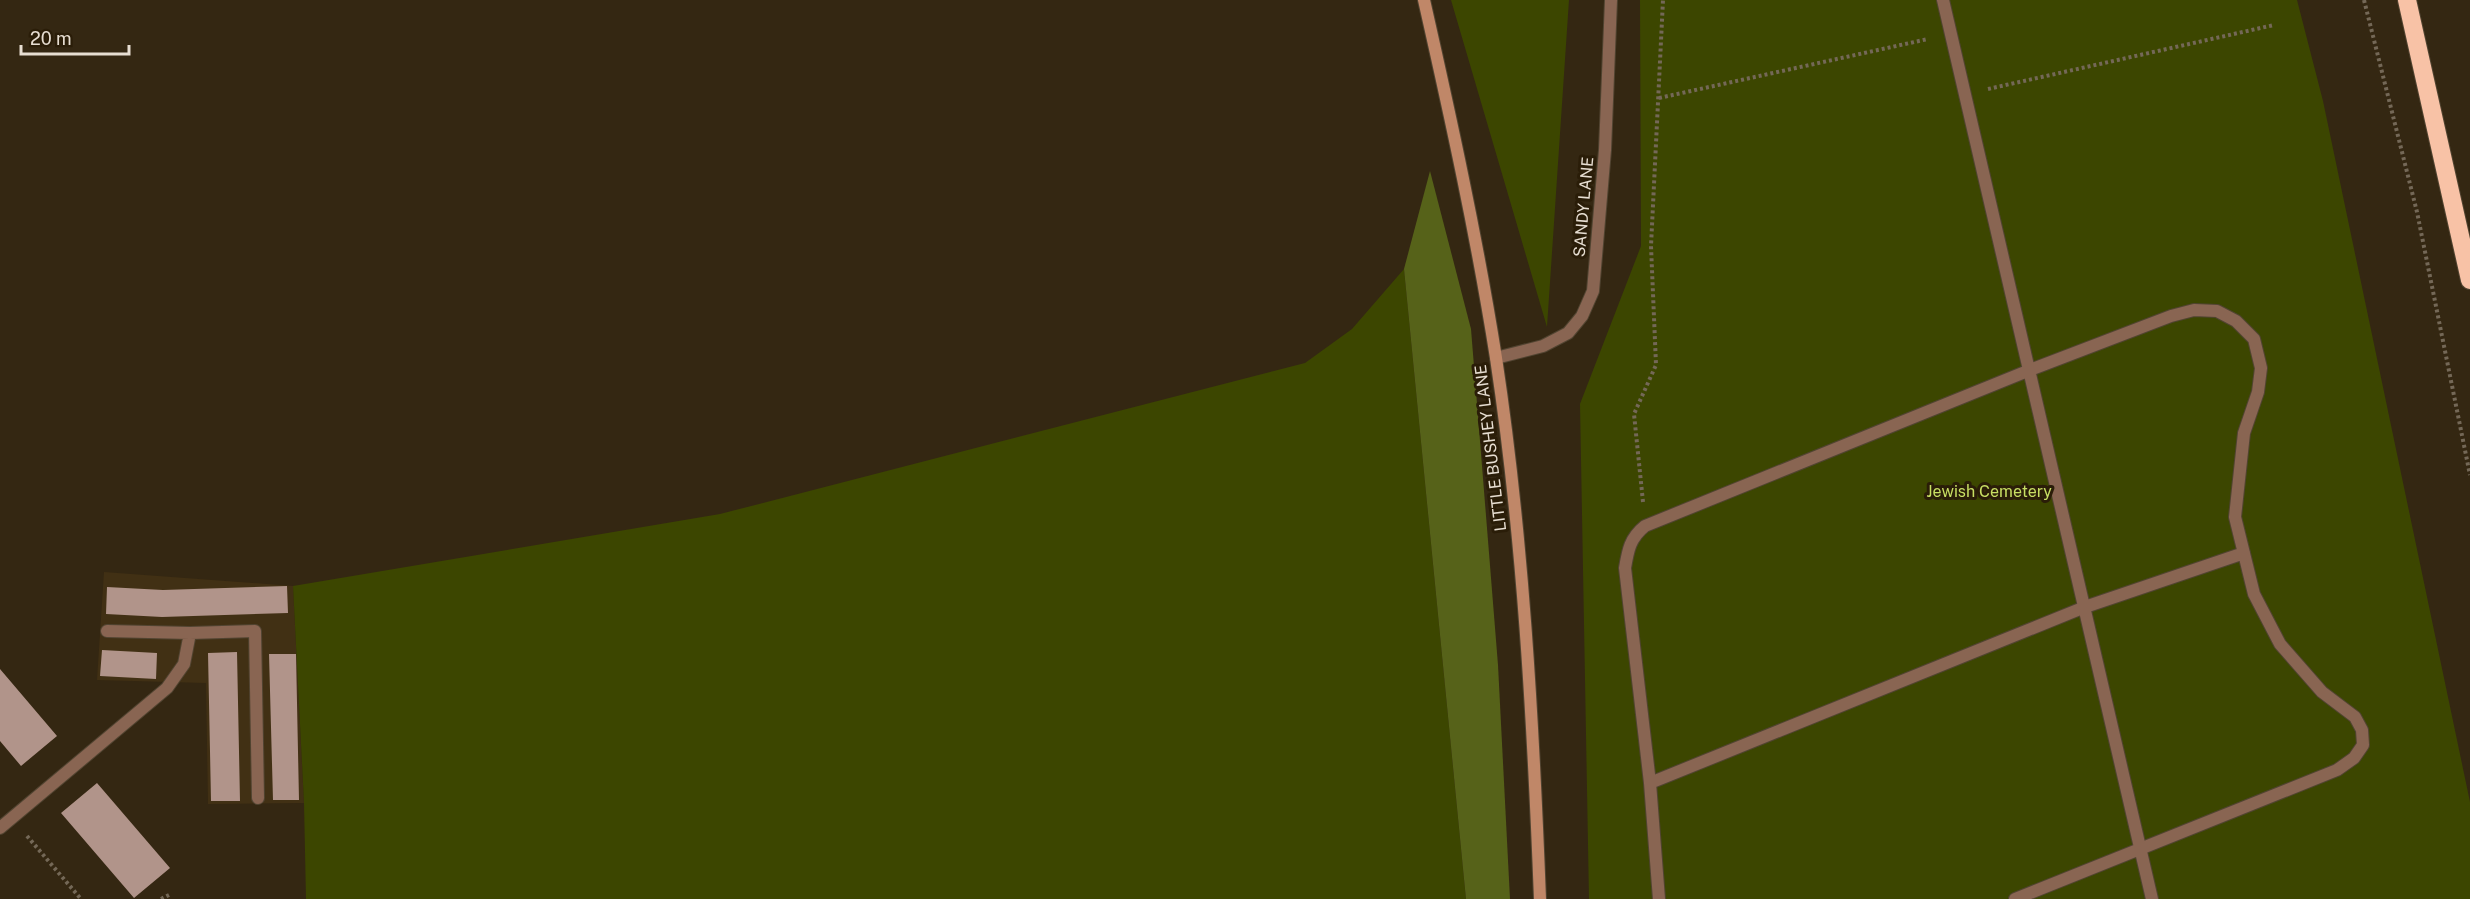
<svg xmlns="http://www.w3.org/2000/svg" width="2470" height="899" font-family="'Public Sans',sans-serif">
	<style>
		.built { fill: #413014 }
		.green { fill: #3c4600 }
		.forest { fill: #566219 }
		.building { fill: #b1948a }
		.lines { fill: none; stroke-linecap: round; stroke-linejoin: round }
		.lane-casing { stroke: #514431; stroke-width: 14 }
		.street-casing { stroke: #514431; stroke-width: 14 }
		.secondary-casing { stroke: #514431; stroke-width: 14 }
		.highway-casing { stroke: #514431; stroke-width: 20 }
		.path { stroke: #746857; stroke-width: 4; stroke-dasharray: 3 3; stroke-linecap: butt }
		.lane { stroke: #896552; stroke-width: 12 }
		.street { stroke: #896552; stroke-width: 12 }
		.secondary { stroke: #c08768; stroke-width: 12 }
		.highway { stroke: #f8c2a6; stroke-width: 18 }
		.labels { text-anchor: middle; stroke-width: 6; stroke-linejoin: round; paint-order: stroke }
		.street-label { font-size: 16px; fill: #e7ded2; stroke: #2a1d08 }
		.park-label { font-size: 16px; fill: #c8df63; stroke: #2a1d08 }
	</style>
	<rect width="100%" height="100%" fill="#342712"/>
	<path class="built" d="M104,572l189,14 11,217 -96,1 -2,-121 -109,-3z"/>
	<path class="green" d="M1451,0h118l-22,327z
		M1640,0h657l26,101 147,701v97h-881l-9,-495 61,-158z
		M1404,269l62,630h-1160l-2,-96 -11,-217 427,-72 585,-151 47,-34z"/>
	<path class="forest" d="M1430,171l41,158 27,336 12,234h-44l-62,-630z"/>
	<path class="building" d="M287,586l1,27 -126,4 -56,-3 1,-27 56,3z
		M102,650l55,3 -1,26 -56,-3z
		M237,652l3,149h-29l-3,-148z
		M269,654h27l3,146h-26z
		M0,669l57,67 -36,30 -21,-25z
		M97,783l73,85 -36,30 -73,-85z"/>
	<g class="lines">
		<defs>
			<path id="lane" d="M1943,0l209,899
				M107,631l83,2
				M1650,783l435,-176 159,-54
				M0,828l167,-140 17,-24 6,-31 65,-2 3,167
				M1659,899l-9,-116 -25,-215c3,-18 5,-30 20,-42l385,-156 141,-54 23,-6 23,1 19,10 18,18 7,29 -3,24 -14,41 -9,84 19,77 26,50 42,48 33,25 7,13 1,15 -9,13 -17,12 -322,129"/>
			<path id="street" d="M1496,358l47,-12 25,-13 14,-17 11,-25 12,-141 6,-150"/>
			<path id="secondary" d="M1424,0c27,119 53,238 72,358 27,178 37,361 44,541"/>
			<path id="highway" d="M2407,0l63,280"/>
		</defs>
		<use href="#lane" class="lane-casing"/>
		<use href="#street" class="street-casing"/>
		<use href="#secondary" class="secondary-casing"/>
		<use href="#highway" class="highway-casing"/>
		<path class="path" d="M2364,0l53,212 53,263
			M1988,89l286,-64
			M1659,98l269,-59
			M1643,502l-9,-88 22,-49 -5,-119 12,-246
			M27,836l54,63
			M161,899l8,-4"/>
		<use href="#lane" class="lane"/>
		<use href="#street" class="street"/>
		<use href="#secondary" class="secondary"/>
		<use href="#highway" class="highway"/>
	</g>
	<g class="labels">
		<g class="street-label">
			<text transform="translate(1583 207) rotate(-85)" y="6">SANDY LANE</text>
			<text transform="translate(1490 448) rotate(-97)" y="6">LITTLE BUSHEY LANE</text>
		</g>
		<g class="park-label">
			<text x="1989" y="497">Jewish Cemetery</text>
		</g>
	</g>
	<path d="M21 45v9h108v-9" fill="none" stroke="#e7ded2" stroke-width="3"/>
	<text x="30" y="45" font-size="18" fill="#e7ded2" stroke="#2a1d08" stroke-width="4.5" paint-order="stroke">20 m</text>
</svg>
